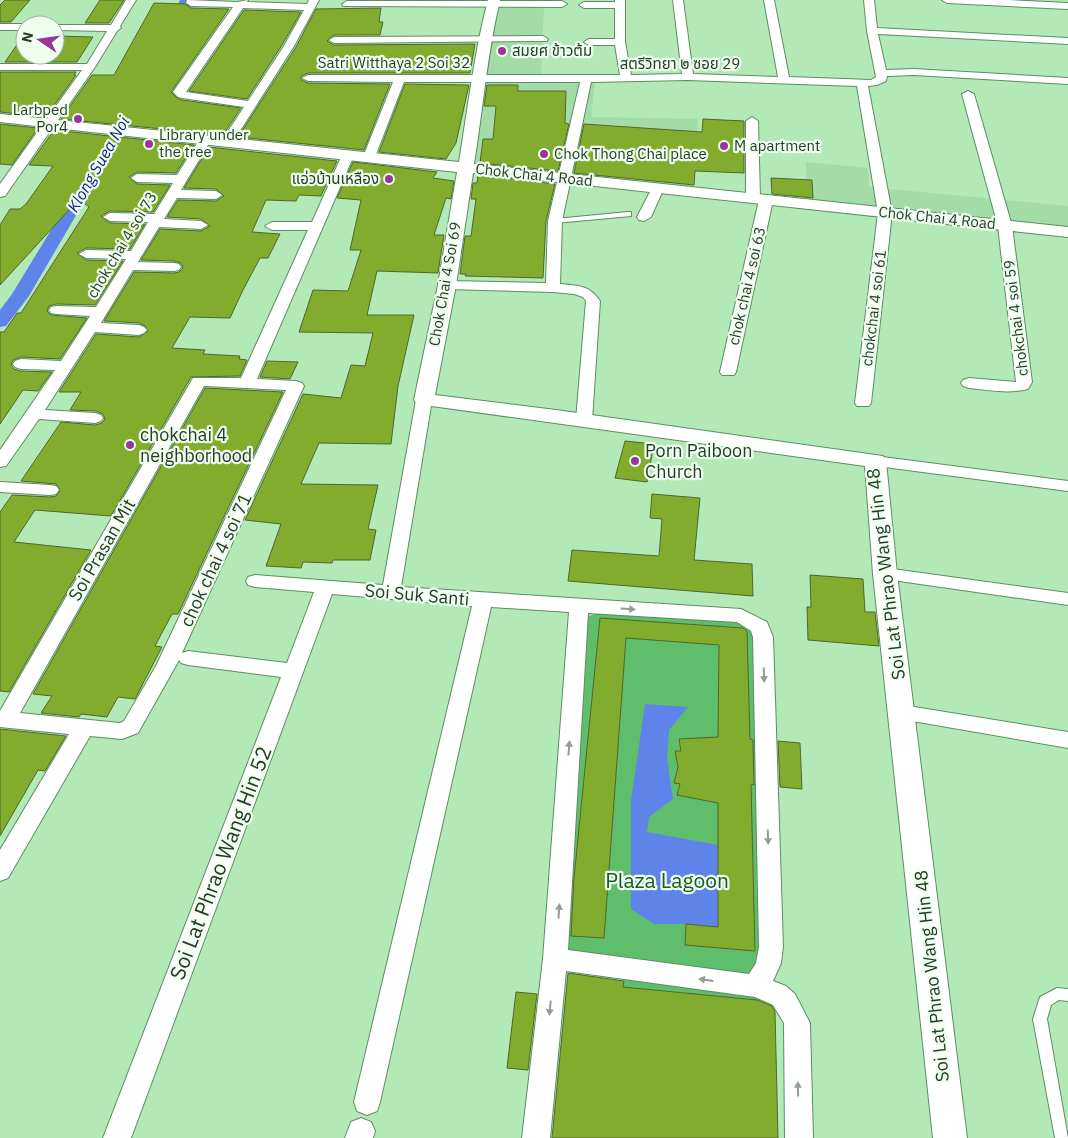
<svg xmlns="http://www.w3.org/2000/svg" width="1068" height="1138" font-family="'IBM Plex Sans','Noto Sans Thai',sans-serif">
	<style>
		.built { fill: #a3dca7 }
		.green { fill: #5fbe6b }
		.water { fill: #5e84ea }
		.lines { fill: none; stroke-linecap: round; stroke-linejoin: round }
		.canal { fill: #5e84ea; fill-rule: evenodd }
		.building { fill: #82ac2d; stroke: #50662c }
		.service-casing { stroke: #5c8e61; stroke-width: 2 }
		.minor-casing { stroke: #5c8e61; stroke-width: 2 }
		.tertiary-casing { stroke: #5c8e61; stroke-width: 2 }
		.service { fill: #fff; fill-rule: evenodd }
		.minor { fill: #fff; fill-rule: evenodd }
		.tertiary { fill: #fff; fill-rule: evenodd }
		.oneway { fill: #929d94 }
		.poi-dot { fill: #99369c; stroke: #efffef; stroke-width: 2 }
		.labels { text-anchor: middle; stroke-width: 4.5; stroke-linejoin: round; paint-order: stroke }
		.far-poi-label { font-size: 15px; fill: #263b28; stroke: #efffef; text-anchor: start }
		.far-street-label { font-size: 15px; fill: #263b28; stroke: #efffef }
		.far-water-label { font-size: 16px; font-style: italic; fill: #0c1891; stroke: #efffef }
		.poi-label { font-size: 18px; fill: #263b28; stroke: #efffef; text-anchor: start }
		.street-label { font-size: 18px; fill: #263b28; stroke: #efffef }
		.near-street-label { font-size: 21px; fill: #263b28; stroke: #efffef }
		.near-park-label { font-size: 21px; fill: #145c23; stroke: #efffef }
	</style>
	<rect width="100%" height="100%" fill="#b3e9b7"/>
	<path class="built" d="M498,0h5l-1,6h42l-3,75 54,1 -4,35 107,2 -5,70 -220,-25z
		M806,162l62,6 1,19 199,19v23l-261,-27z"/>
	<path class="green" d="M601,612l136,8 24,6 6,345 8,31 -119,-12 -33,8 1,-19 -44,-19 -18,13 24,-356z"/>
	<path class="water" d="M645,704l43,3 -19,23 -2,28 6,41 -24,18 -2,15 71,13v82l-32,-3h-32l-23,-15v-108z"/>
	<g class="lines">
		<path class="canal" d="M180,0h12l-17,33h-8l-2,-3z
			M135,95l7,4 -25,46 -88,151 -23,30 -6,1v-17l12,-16 91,-149 25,-46z"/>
	</g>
	<path class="building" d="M5,0h25l-19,22h-11v-17z
		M100,0h24l-15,23h-24z
		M154,3l31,1 6,4 38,1 -58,83 6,6 5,2 59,8 -18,27 -162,-16 31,-44h22z
		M381,8l-2,14h4l-3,13h-46l-7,6 7,4 141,-1 -5,29h-162l-7,3v4l7,3 82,1 -26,66 -126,-13 58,-90 20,-38z
		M244,10l57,2 -19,33 -35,54 -58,-8z
		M23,36h2v19h30v-19l38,1 -16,25h-72z
		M0,72h76l-2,3h2l-30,42 -46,-5z
		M405,84l64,1 -13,58 -10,16 -67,-7z
		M487,85h31v6h48l-1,32 4,1 -11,47 -78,-8 3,-24h10l3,-33h-12z
		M703,119l41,2v52l-49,-2 -1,14 -120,-12 10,-49 118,8z
		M0,124l38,4 -26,37 -12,-1z
		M54,130l140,15 -18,28 -39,-1 -8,5 8,7 33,1 -17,27 -43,-1 -9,5 9,7 35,1 -15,25 -44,-1 -9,5 9,7 37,1 -28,44 -39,-1 -7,2 -2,5 4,4 36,3 -27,41 -39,-2 -8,3 -2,5 3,4 6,2 32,1 -14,19 -15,-1 -23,34v-92h4l13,-19h4l68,-106 -10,-8 -79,86v-60l10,-16h10l6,-5 27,-38 -24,-1z
		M209,147l128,14 -16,35 -22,-1 -3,6 -30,-1 -14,32 28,2 -12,24h-8l-17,32 -13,28 -40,-1 -18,31 33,2 -2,4 37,2 -1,3 8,1 -7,16 -49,1 -80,139 -76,-6 -21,32 77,8 -82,142 -9,-1v-179l12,-17 38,2 6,-1 4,-5 -4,-7 -35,-3 40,-59 34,3 7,-2 3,-4 -2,-5 -7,-3 -26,-1 11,-18h-22l37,-58 43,3 9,-6 -3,-5 -6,-3 -35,-2 30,-49 40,1 5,-1 4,-4 -2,-5 -7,-2 -33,-1 19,-31 41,2 9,-5 -9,-7 -34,-2 11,-17 38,1 8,-5 -8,-7 -32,-1z
		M353,162l84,10 -4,6 21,3 -3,18 -5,-1 -12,37h10l-6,38 -61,-2 -10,44h47l-16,71 -7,58 -72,-1 -18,41 77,1 -10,44 8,1 -6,30h-37l-1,3 -29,-1 -2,6 -35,-2 15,-42 -36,-4 58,-126 38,4 10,-33 14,1 8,-33 -74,-1 14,-42 35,1 13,-41h-11l11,-50 -24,-2z
		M478,175l77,9 -9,37 -3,57 -78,-2 1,-2h-6l5,-38h6l5,-37h-5l2,-16h4z
		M771,178l41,2 1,18 -41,-4z
		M267,361l31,1 -8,17 -30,-2z
		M205,388l78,4 -105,222h-6l-17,32 7,1 -27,52 -17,-2 -11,20 -26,-3 -2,3 -38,-4 11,-17 -19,-2z
		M625,441l29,3 -7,38 -32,-4z
		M652,494l48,4 -6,62 58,4 1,32 -185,-15 4,-31 87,6 3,-37 -12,-1z
		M810,575l53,4 2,33h10l4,34 -71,-6 -1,-33h4z
		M600,618l143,10 4,3 3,108 3,1 1,45 -3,-1 4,167 -70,-6 1,-21 32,3v-124l-41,-8 3,-11 -6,-1 4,-16 -3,-16h6l-2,-12 39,-2 1,-92 -93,-7 -22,300 -33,-2 3,-58z
		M0,729l66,7 -21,35 -7,-1 -38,66z
		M778,741l22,2 2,46 -22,-2z
		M568,973l56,8 -1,6 134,13 15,6 3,6 3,126h-226z
		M516,992l21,2 -9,76 -21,-2z"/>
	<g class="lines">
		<defs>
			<path id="service" d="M628,212h3v4l-76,7 -4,-2 4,-2z
				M1057,988l11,1v12l-9,-1 -8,5 -4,14 21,119h-13l-22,-119 7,-22z"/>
			<path id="minor" d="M126,0h10l-16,26 1,2 -4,3 -22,36 -90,129 -5,1v-13l82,-114h-82v-6h87l20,-33 -52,-1v-5h-4h60z
				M187,0l50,2 11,-2 -1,2 60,2 2,-4h10l-25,46 -63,99h-8l-2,-3 23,-35 -62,-9 -4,-1 -5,-5 60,-85 -42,-1 -5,-3zM243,8l61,2 -20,36 -36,55 -62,-9z
				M615,0h10v42l6,33 51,-1 -9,-74h10l10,74 85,3 -14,-77h10l15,77 82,3 5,-3 -9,-46 -3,-31h10l3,28 191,10v6l-190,-10 8,36 28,-1 154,9v6l-154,-9 -27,1 -1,5 -9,4 -9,1 24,127 -21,190 -2,3h-12l-2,-3 23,-190 -21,-127 -169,-6 -97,2 -29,139 -2,63c19,2 29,1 40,17l-8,119 -2,3h-12l-2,-3 10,-119 -3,-4 -9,-3 -21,-2 -106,-3 -5,-1 -2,-3 2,-3 5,-1 99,2 2,-62 32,-139h-176l-29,75 -6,4 -6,-4 30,-75 -85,-1 -6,-3 6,-3h312l-5,-30h-26l-5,-3 5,-3h26v-31h-31l-5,-3 5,-3h31z
				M942,0h66l60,3v6l-121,-6z
				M347,1h215l5,3 -5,3 -219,-1 -1,-2z
				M0,24h25l4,1h-4v5h-25z
				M543,36l5,3 -1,2 -213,2 -5,-3 5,-3z
				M968,91l6,3 38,132 20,156 -4,7c-19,5 -40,1 -59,-1l-6,-2 -2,-3 2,-3 6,-2 47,4 -18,-156 -36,-132z
				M752,117l6,4 2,78 -7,4 -7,-4v-78z
				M205,136l6,4 -30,50 35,1 6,4 -6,4 -39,-1 -13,21 37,2 7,4 -7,4 -42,-2 -21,35 36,1 5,1 2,3 -2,3 -5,1 -41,-1 -32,53 38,2 5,2 3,3 -3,3 -5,2 -44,-3 -50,78 50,3 6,2 2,3 -2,3 -6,2 -56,-4 -33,47 -6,1v-17l55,-80 -34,-1 -6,-2 -2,-3 2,-3 6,-2 40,2 29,-45 -34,-2 -5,-1 -2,-3 2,-3 5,-1 40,1 30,-48 -40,-1 -7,-4 7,-4 45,1 17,-29 -38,-1 -7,-4 7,-4 44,1 19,-31 -36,-1 -6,-4 6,-4 40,1 24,-38z
				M348,151l6,4 -97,224 39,2 6,2 2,3 -122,267 6,-2 99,12 27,-71 -59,-5 -7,-2 -2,-4 2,-4 7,-2 128,10 33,-185 2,-3h12l2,3 -31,187 340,22 26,13 6,15 10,310 -2,16 -8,18 13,5 9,8 15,29 3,115h-28l-1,-115 -11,-18 -18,-8 -189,-26 -16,167h-28l21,-179 26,-347 -78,-5 -111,495 -3,9 -10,4 -10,-4 -3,-9 118,-496 -140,-12 -201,544h-28l178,-461 -93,-12 -7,-2 -2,-3 -41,73 -16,6 -32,-3 -82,142 -8,3v-31l69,-116 -69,-7v-16l193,-333h48l67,-148h-36l-7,-4 7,-4h40l30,-67zM204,386l82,4 -130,276 -32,55 -4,2 -100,-10zM588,613l149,9 14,9 2,6 6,310 -3,16 -7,11 -181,-24z
				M658,184l6,4 -13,29 -7,4 -5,-1 -2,-3 15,-29z
				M766,196l7,4 -37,172 -2,3h-12l-2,-3 39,-172z
				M875,456l193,25v10l-199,-26 -3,-4 3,-4z
				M0,482l50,3 6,1 3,4 -3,4 -6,1 -50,-3z
				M885,568l183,25v12l-190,-27 -2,-4 2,-4z
				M902,705l166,27v16l-173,-30 -3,-5 3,-5z
				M361,1118l10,4 4,9 -2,7h-28l6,-16z"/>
			<path id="tertiary" d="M488,0h12c-13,54 -17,109 -26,164l594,63v10l-595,-64 -17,112 -21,110 121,15 327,46 3,5 11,113 70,564h-34l-60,-564 -8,-108 -448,-62 -3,-4 24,-115 19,-113 -457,-50v-8l459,48c9,-54 15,-109 29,-162z"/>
		</defs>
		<use href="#service" class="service-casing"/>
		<use href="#minor" class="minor-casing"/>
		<use href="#tertiary" class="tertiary-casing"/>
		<use href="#service" class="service"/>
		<use href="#minor" class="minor"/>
		<use href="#tertiary" class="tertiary"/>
	</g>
	<defs><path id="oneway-solid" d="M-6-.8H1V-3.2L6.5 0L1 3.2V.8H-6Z" transform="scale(1.25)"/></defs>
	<g class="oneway">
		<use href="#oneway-solid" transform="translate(628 609) rotate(4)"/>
		<use href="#oneway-solid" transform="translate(764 675) rotate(88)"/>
		<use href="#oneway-solid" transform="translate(569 748) rotate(-86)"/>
		<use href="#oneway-solid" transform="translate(768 837) rotate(88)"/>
		<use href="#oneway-solid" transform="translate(559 911) rotate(-86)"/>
		<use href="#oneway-solid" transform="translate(706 980) rotate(-172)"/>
		<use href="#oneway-solid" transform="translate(550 1008) rotate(96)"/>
		<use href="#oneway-solid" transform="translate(798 1089) rotate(-91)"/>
	</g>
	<g class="poi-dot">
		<circle cx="502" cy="51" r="5"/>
		<circle cx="78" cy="119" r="5"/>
		<circle cx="149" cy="144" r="5"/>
		<circle cx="724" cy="146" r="5"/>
		<circle cx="544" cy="154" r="5"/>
		<circle cx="389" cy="179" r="5"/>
		<circle cx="130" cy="445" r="5"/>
		<circle cx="635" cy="461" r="5"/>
	</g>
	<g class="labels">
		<g class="far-poi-label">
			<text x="512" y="56">สมยศ ข้าวต้ม</text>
			<text x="68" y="115" text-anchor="end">Larbped<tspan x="68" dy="17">Por4</tspan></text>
			<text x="159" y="140">Library under<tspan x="159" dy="17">the tree</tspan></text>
			<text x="734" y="151">M apartment</text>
			<text x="554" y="159">Chok Thong Chai place</text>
			<text x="379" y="184" text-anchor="end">แอ่วบ้านเหลือง</text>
		</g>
		<g class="far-street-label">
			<text x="394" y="68">Satri Witthaya 2 Soi 32</text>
			<text x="680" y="69">สตรีวิทยา ๒ ซอย 29</text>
			<text transform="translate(534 175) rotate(6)" y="5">Chok Chai 4 Road</text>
			<text transform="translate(937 218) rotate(6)" y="5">Chok Chai 4 Road</text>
			<text transform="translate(122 245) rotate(-59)" y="5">chok chai 4 soi 73</text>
			<text transform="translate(445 284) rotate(-80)" y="5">Chok Chai 4 Soi 69</text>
			<text transform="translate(747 286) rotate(-77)" y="5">chok chai 4 soi 63</text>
			<text transform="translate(874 308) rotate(-83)" y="5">chokchai 4 soi 61</text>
			<text transform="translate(1016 318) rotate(-97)" y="5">chokchai 4 soi 59</text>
		</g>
		<g class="far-water-label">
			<text transform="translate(98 164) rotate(-60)" y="6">Klong Suea Noi</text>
		</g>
		<g class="poi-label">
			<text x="140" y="441">chokchai 4<tspan x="140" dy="21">neighborhood</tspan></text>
			<text x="645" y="457">Porn Paiboon<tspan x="645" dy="21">Church</tspan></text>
		</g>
		<g class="street-label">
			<text transform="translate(102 550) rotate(-60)" y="6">Soi Prasan Mit</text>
			<text transform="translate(216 560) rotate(-65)" y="6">chok chai 4 soi 71</text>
			<text transform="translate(886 574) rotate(-97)" y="6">Soi Lat Phrao Wang Hin 48</text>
			<text transform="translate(417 595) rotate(5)" y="6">Soi Suk Santi</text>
			<text transform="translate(932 976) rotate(-96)" y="6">Soi Lat Phrao Wang Hin 48</text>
		</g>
		<g class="near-street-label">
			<text transform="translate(221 863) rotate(-69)" y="7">Soi Lat Phrao Wang Hin 52</text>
		</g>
		<g class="near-park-label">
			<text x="667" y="888">Plaza Lagoon</text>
		</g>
	</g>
	<g transform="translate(40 40) rotate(283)"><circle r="24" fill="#efffef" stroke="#9fb19f"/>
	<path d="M0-4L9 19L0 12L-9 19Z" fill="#99369c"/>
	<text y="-8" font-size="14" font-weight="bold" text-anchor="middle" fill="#263b28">N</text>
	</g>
</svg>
